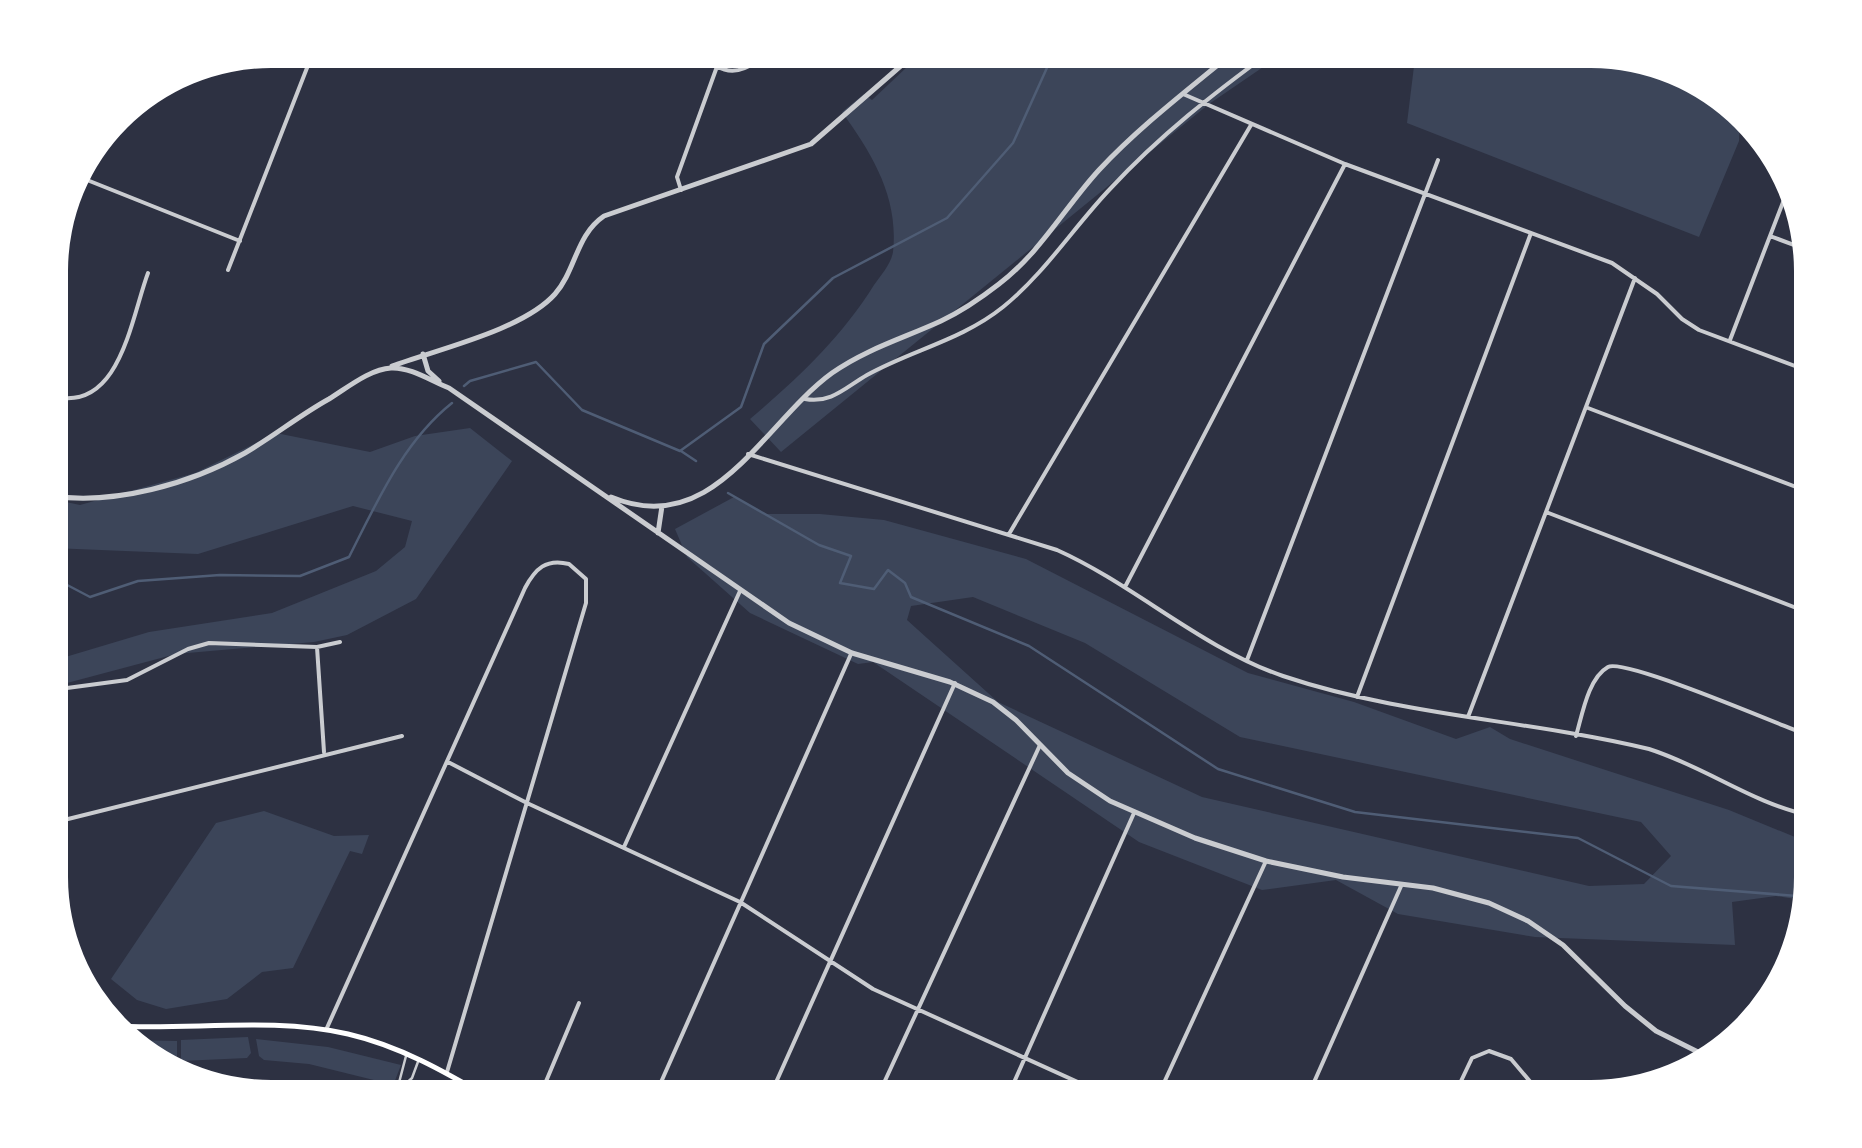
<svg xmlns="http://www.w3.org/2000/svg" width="1862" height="1148" font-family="Quicksand,sans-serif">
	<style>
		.green { fill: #3c4559; fill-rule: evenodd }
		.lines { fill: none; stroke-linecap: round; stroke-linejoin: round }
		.stream { stroke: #4f5d75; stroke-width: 2.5 }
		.building { fill: #626471 }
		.service { stroke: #caccd0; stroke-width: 2.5 }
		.minor { stroke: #caccd0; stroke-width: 4 }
		.tertiary { stroke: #caccd0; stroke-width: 5 }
		.secondary { stroke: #fff; stroke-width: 5 }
	</style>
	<rect width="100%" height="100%" fill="#2d3142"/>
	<path class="green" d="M925,50h363l-79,54 -428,348 -31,-33c47,-40 91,-81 124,-134 7,-10 17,-21 19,-33 6,-55 -21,-98 -51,-140l22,-18 8,6z
		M1416,50h176l122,37 26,27 -1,27 -40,96 -292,-114z
		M470,428l42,33 -96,138 -69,36 -33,7 -138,12 -124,33v-26l97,-29 123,-19 104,-42 29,-24 7,-26 -59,-15 -155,48 -146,-6v-49l28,6 115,-32 81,-40 94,19 45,-16z
		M734,497l31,17h55l64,6 142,39 222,114 106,29 102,37 34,-12 20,12 219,71 83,34v48l-4,9 -32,-5 -44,6 3,43 -200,-8 -137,-23 -62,-34 -74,10 -123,-48 -266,-180 -15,2 -108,-51 -63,-56 -12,-28zM973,597l112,46 155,94 401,85 30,34 -27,28 -55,2 -387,-89 -204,-95 -91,-82 4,-14z
		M264,811l70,25 35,-1 -7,19 -12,-3 -57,117 -31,4 -35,27 -61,10 -29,-9 -26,-21 105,-156z
		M248,1037l3,16 -4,5 -66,3v-21z
		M256,1039l72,8 73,18 -7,18 -4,1 -81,-20 -45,-4 -5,-4z
		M128,1040l49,1v21l-8,6 -21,-7z
		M303,1083l68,15h-75v-5l7,-2z"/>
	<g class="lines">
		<path class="stream" d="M464,386l6,-5 66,-19 46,48 98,41 61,-44 23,-63 69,-66 114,-60 66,-75 42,-93
			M681,451l15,10
			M728,493l91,52 32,11 -11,27 34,6 14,-19 17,13 6,14 118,49 189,123 137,43 223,26 93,48 139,11
			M52,577l38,20 48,-16 82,-6 80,1 49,-19c28,-55 54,-115 103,-154"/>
	</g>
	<path class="building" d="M228,1082l67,3 -1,13h-24l-42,-13z"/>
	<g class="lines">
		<path class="service" d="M400,1089l12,-11 7,-19
			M395,1098l11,-42"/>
		<path class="minor" d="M270,50l37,15
			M717,66c20,13 38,-3 54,-16
			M1183,94l162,70 267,99 45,31 25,25 17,11 112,42
			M72,174l168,67
			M681,190l-4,-13 46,-127
			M1770,236l40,15
			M228,270l86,-220
			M1730,340l60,-156
			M52,396c68,18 79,-78 96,-123
			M805,399c26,5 41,-12 62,-24 45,-25 95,-35 136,-68 42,-34 70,-79 107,-118 49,-53 105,-97 163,-139
			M1588,408l224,85
			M748,454l309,96c78,35 144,98 226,126 119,40 246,44 366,73 57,18 104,55 163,67
			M1546,512l266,102
			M1009,534l242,-409
			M1125,587l219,-421
			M317,647l7,105
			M1247,660l191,-500
			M52,690l75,-10 61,-31 21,-6 108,4 23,-5
			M1357,697l174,-464
			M1468,717l167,-439
			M1576,736c6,-20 12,-58 32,-69 17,-9 175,59 204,70
			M448,762l79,41 213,99 133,87 240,109
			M52,823l350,-87
			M624,847l116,-256
			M326,1030l199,-442c10,-19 21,-30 44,-24l17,15v24l-139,469
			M539,1098l40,-95
			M654,1098l197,-444
			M769,1098l186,-415
			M877,1098l163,-353
			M1007,1098l127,-285
			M1157,1098l109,-237
			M1307,1098l95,-214
			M1453,1098l19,-40 17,-7 22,8 33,39"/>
		<path class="tertiary" d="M423,354l5,17 11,10
			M392,366c46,-17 131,-36 163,-72 21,-24 21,-59 49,-78l207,-72 108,-94
			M52,496c63,9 138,-12 193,-43 29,-17 55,-38 84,-54 18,-11 41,-30 62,-31 20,-1 40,13 58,20l340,235 63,30 98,29 43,20 23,18 52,53 42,28 85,37 71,23 77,16 90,11 56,15 39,18 35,24 62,61 31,25 56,28
			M611,497c103,43 152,-74 221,-124 34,-24 72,-35 109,-52 21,-10 40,-23 58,-37 41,-31 66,-77 100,-114 41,-44 90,-81 137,-120
			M658,533l4,-27"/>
		<path class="secondary" d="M115,1026c78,4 157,-9 233,8 52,12 97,38 142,64"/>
	</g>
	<path d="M0 0H1862V1148H0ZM271 68H1591A203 203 0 0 1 1794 271V877A203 203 0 0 1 1591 1080H271A203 203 0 0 1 68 877V271A203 203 0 0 1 271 68Z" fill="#fff" fill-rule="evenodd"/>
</svg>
